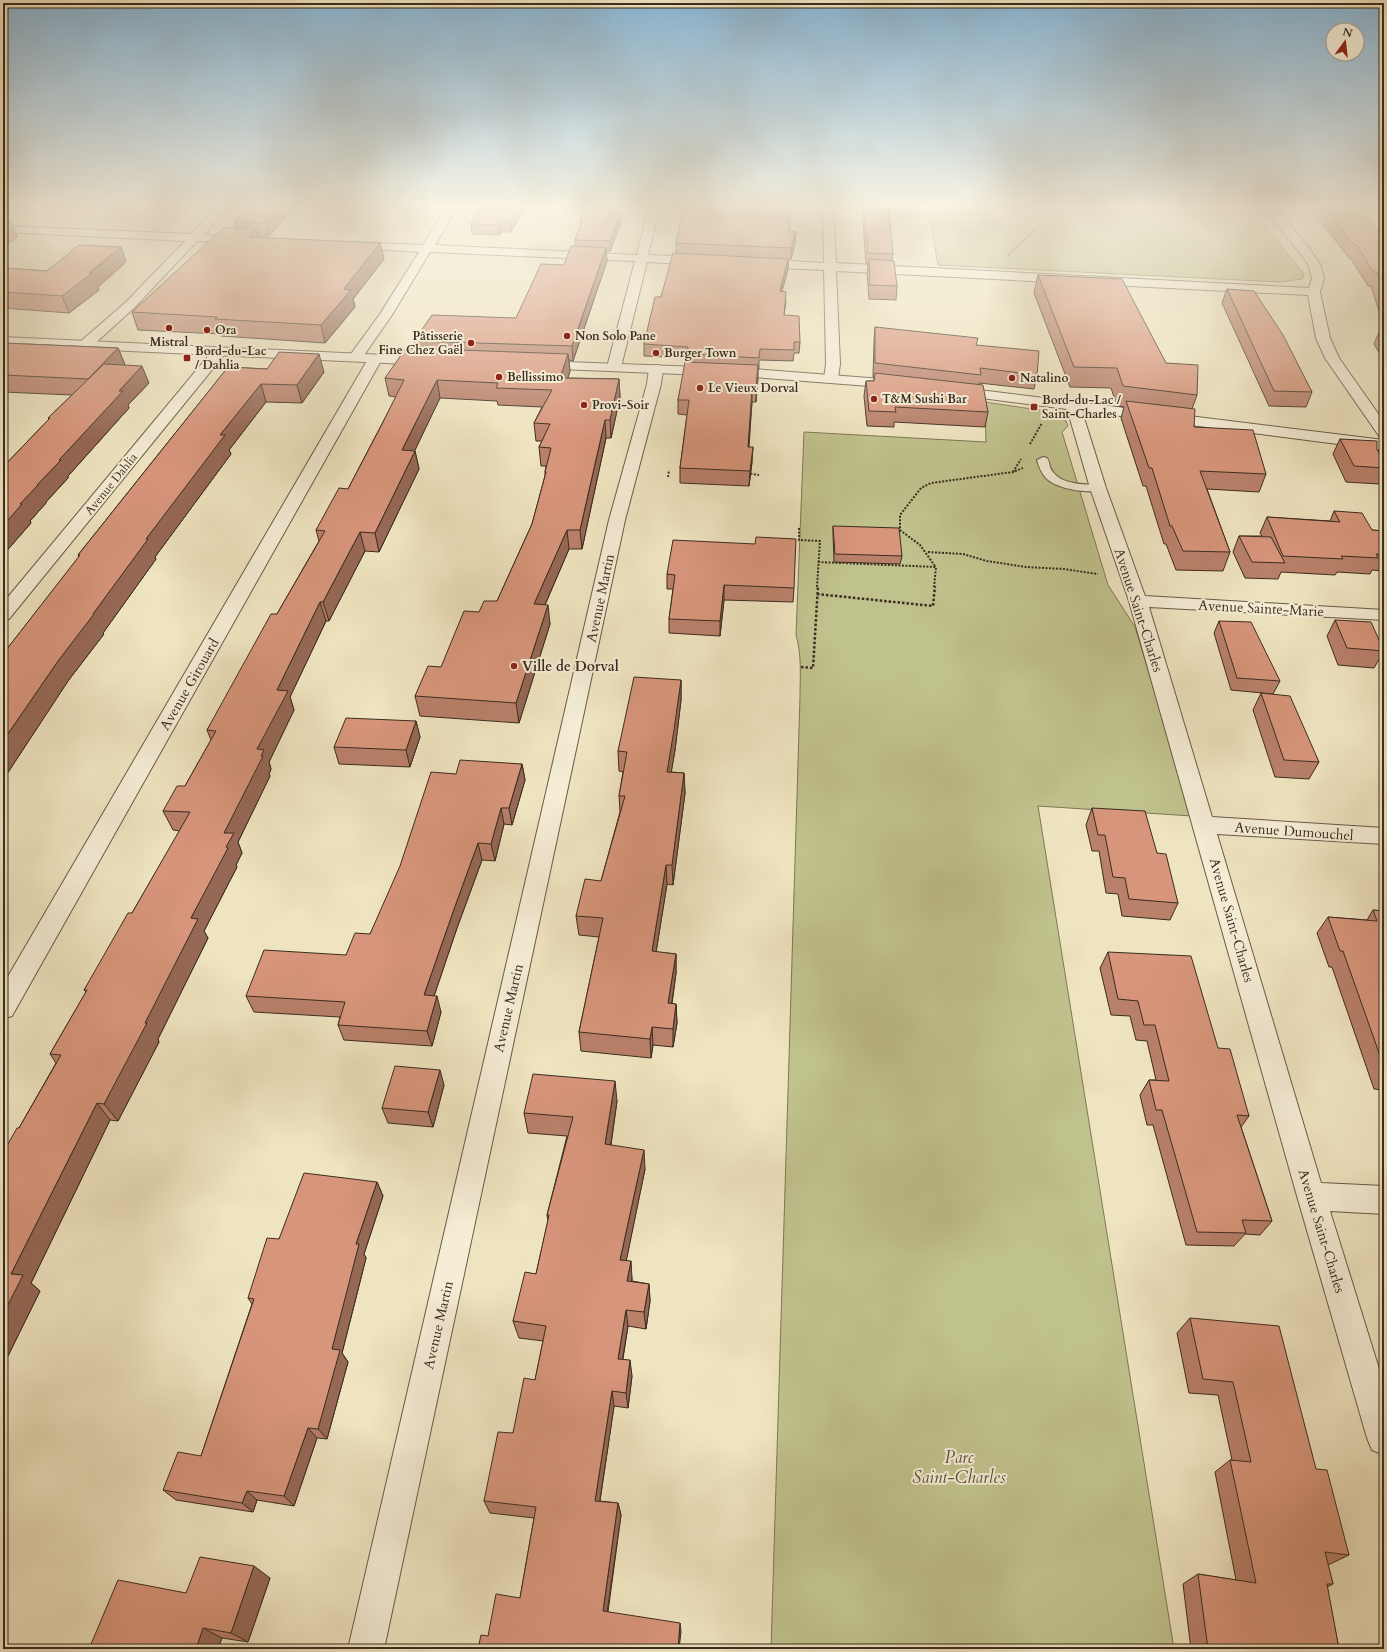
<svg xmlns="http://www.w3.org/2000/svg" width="1387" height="1652" font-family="Cardo,serif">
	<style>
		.green { fill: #c0c28d; stroke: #7e7756 }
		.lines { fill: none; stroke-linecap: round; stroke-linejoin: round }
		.service-casing { stroke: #685a47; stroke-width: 2 }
		.minor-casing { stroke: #685a47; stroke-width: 2 }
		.tertiary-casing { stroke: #685a47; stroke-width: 2 }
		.path-far2 { stroke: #3b2c1f; stroke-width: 1.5; stroke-dasharray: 1.5 1; stroke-linecap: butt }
		.path-far1 { stroke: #3b2c1f; stroke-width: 2; stroke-dasharray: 2 1.5; stroke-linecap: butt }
		.path { stroke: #3b2c1f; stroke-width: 2.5; stroke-dasharray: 2.5 2; stroke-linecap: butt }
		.service { fill: #f5edd6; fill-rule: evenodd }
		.minor { fill: #f5edd6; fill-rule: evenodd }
		.tertiary { fill: #f5edd6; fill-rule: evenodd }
		.wall { fill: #b9806a; stroke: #3b2c1f }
		.shaded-wall { fill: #966856; stroke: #3b2c1f }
		.building { fill: #d7957b; stroke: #3b2c1f }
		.poi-dot { fill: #8f2418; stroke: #f5edd6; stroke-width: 1.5 }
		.labels { text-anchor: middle; stroke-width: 4; stroke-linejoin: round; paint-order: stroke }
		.far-poi-label { font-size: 12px; font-weight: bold; fill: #3b2c1f; stroke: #f5edd6; text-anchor: start }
		.far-street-label { font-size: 12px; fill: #3b2c1f; stroke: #f5edd6 }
		.street-label { font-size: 14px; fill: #3b2c1f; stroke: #f5edd6 }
		.poi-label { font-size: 14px; font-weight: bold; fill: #3b2c1f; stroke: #f5edd6; text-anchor: start }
		.near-park-label { font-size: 17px; font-style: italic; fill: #5c523a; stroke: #f5edd6 }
	</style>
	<rect width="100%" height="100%" fill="#efe4c0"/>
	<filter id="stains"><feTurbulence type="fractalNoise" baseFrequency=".005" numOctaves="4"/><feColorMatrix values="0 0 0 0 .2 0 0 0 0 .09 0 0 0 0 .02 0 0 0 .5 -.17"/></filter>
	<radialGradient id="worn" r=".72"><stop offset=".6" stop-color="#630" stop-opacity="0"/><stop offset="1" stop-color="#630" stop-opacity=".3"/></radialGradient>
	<path class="green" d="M1127,206l130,10 47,58 -2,5 -22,3 -342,-17 -10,-58z
		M985,402l67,10 14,9 2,5 -6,6 46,153 27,42 57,189 -154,-10 136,843h-403l29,-952c0,-20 2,-42 -4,-62l8,-203 182,10z"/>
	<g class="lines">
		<defs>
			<path id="service" d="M1043,457l4,1c3,4 2,10 6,14 10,13 30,12 45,13l4,1 2,2 -2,2c-14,4 -47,-1 -57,-13 -4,-5 -6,-10 -8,-17z"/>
			<path id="minor" d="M218,206h12l-26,29 38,2 4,1 2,2 -2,2 -49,-1 -63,67 -44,40h-10l-2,-3 2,-3 46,-40 59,-61 -182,-9v-6l189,8z
				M447,206h11l-23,39 202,10 12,-49h11l-12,49 54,2 4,1 2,3 -2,3 -4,1 -55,-3 -26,105 -2,3 -5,1 -5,-1 -2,-3 28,-106 -205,-9 -38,63 -32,46h-10l-2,-3 32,-44 39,-62 -68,-4 -4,-1 -2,-2 2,-2 4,-1 72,3z
				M823,206h10l3,57 473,25 3,-10 -4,-14 -37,-48 -120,-7 -5,-3h71l49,3 -2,-3h11l36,45 9,13 4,14 -4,14 10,46 9,20 45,64v15l-5,-1 -54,-78 -9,-20 -8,-43 -472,-24 4,93 -2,14 -2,3 -5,1 -5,-1 -2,-3 2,-14 -2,-94 -66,-3 -4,-1 -2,-3 2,-3 4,-1 66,4z
				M219,348l5,1 2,3 -2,3 -215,264 -6,1v-17l211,-254z
				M375,355l5,1 2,3 -370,657 -9,3v-34l365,-626 2,-3z
				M656,365l5,1 2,3 -2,15 -36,136 -241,1129h-36l261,-1129 38,-136 2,-15 2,-3z
				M1073,401l5,1 2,3 26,83 39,108 239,14v10l-235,-13 63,210 172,11v16l-167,-10 104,349 63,3v28l-54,-3 54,174v70l-12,-5 -5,-12 -70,-242 -168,-595 -39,-113 -24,-83 2,-3z"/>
			<path id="tertiary" d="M3,337l424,20 5,1 2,3 -2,3 -5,1 -424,-20z
				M540,361l213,8 142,11 5,1 2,3 -2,3 -5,1 -142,-11 -218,-9 -2,-3 2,-3z
				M955,387l429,53v10l-434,-56 -2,-3 2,-3z"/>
		</defs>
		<use href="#service" class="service-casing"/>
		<use href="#minor" class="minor-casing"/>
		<use href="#tertiary" class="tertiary-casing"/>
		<path class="path-far2" d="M1008,255l53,-49"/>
		<path class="path-far1" d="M1030,444l12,-21
			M1013,472l8,-13
			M747,473l12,2
			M668,477l1,-7
			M799,528v12l21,1 -3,46
			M928,552l35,2 24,7 39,6 38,2 34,5
			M818,562l118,5 -2,20
			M935,566l-15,-21 -20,-15v-15l21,-27 10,-5 82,-11 10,-4"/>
		<path class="path" d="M817,594l116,12 2,-20
			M801,667l12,1 5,-82"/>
		<use href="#service" class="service"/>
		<use href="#minor" class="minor"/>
		<use href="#tertiary" class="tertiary"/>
	</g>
	<path class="wall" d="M296,206l-27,30h-11v2l122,5 4,16 -31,40 2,8 -30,36 -104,-7 -1,-2 -82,-4 -6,-18 104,-84 -2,-6z
		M384,206h31l-1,3 -30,-1z
		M481,206h45l-15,26h-10l-2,3 -27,-1 -1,-10z
		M534,206h84l-5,9h7v10l-10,26h-4l1,10 -34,100 -4,-1 1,11 -2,7 51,1 1,18 -9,41h-5l-24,111h-13l-24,56 5,19 -31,99 -99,-7 -5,-20 26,-29 38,-55 18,-11 35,-77 13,-48v-4l1,-6h-5l-2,-19 3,-6h-6l-2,-18 8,-16 -44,-2 -1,-4 -57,-3 -26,53h1l4,18 -40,83 -14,-1 -36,70h-3l-36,76 4,13 -25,52 2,7 -2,5 1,2 -32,66 4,11 -6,12 1,2 -33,64 4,7 -50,101 1,3 -41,79 -8,-1 -79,163 9,8 -37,75 16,-238 37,-65 -6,-9 36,-62 -2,-2 48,-77 48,-82 -7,-1 -10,-19 22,-25 26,-46 -4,-10 70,-116 42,-73 -3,-11 32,-41 48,-92 -7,-1 -4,-18 31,-29 -2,-8 102,-23 48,-53 11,-18v-7l6,-14 -1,-5 4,-10h-1v-3z
		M862,206h26l5,48 -1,7 5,25 -1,14 -27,-1 -2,-26 1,-10h-2z
		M1313,206h42l29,36v85l-13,-41h-3l-17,-27 -2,-1 -37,-48z
		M790,232h6l-1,11 -4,16h-3v10l-6,22 4,11 -2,13 16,27 -1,11h-5l-1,8 -34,-1v9h-1l-2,33h-4l-3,45 3,15 -3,24 -69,-3v-15l7,-53 -9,-1v-14l9,-38v-4l-43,-2v-12l32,-90v-11z
		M121,247l5,15 -28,25 1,3 -30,23 -66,-5v-40l44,3z
		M1038,275l128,88 31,32 -5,14 2,18 72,47 -7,18 -52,-3 23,63 -7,19 -47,-1 -10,-26h-2l-18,-58h-3l-22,-68 3,-11 -7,-1 -6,-18 -41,-1 -36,-94z
		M1227,289l85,103 -6,15 -37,-1 -47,-103z
		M875,327l101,18 61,30 -3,14 -55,-6v2l9,27 -3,15 -91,-5v5l-27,-1 -3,-30 2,-15h8v-4h-1l1,-36z
		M1380,330h4v31l-10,-17z
		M3,343l115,5 7,17 24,18 -21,22 1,3 -61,68v2l-22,24v1l-16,18 1,2 -28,32v-88l46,-48 -1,-1 24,-23 -69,-3z
		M228,367l96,5 -22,31 -36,-1 -37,48 2,4 -76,103 1,2 -53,74 1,1 -36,47 -65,99v-126l76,-97 -1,-2z
		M1340,439l37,10 7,14v11l-5,10 -33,-2 -13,-28z
		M1334,511l38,19 12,1v40l-12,-1 -2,4 -33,-2 -2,3 -54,-3 -3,7 -33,-1 -12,-26 6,-16h23l-2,-3 7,-16 63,4z
		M833,526l69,30 -2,8 -66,-2 -1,-28z
		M755,544l39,44 -1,14 -69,-2 -4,36 -51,-3v-14l4,-30h-6v-15z
		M1335,620l49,31 -10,17 -36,-3 -11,-29z
		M1219,621l61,60 -7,13 -42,-4 -17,-57z
		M681,680v20l-6,50 -4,22 13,1 1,20 -12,92 -6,-1 -11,68 20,2v19l-4,31h4l1,19 -4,24 -20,-2 -2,13 -70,-7 -2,-19 20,-95 -20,-2 -3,-19 25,-35 19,-69 -1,-16 4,-24 -4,-1 -1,-20z
		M1261,693l58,69 -10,17 -34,-2 -22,-67z
		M416,721l4,16 -10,30 -71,-3 -5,-17z
		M522,764l3,16 -13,45 -8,-1 -9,37 -13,-1 -25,68 -23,68 7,16 -9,34 -88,-6 -6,-15 2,-8 -86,-5 -8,-16 100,-41 24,-21 86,-160z
		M1092,808l65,45 21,50 -8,17 -48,-4 -4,-22 -12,-1 -7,-42h-7l-6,-26z
		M1373,910l11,1v179l-10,-1 -42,-122h-3l-12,-34 11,-16 39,3z
		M1108,952l110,96 31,68 -8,11 31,94 -12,14 -15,-1 -11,12 -48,-1 -33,-120h-6l-7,-30 9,-15h7l-9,-39 -11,-1 -6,-24 -19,-1 -11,-47z
		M444,1085l-11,42 -45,-4 -6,-15z
		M617,1101l-6,44 34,24 -19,91 6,18v3l17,3 1,17 -4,28 -18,-3 -5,33 9,17 -4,32 -14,-2 -14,95 18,2 3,12 -13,97 73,20 -193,4 32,-38 14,-80 -44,-5 -6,-12 51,-121 8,-39 -24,-3 -6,-17 23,-47 12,-53 -1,-6 20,-79 -39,-3 -4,-20z
		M377,1182l6,14 -19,58 2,4 -24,95 6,9 -21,77 -10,-1 -23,68 -37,-6 -4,12 -77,-12 -13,-10 38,-34 51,-152 -4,-6 31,-59z
		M1190,1318l126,151 33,86 -21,10 5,19 -6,3 12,62h-148l-8,-65 15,-10 38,6 -21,-108 15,-12h2l-14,-65 -29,-2 -12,-60z
		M270,1578l-22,64 -26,-4 -4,11h-129l97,-56z"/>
	<path class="shaded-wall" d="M281,206h15l-27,30 -3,-13z
		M519,206h7l-15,26 -1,-9z
		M612,206h6l-10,18 -1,-10z
		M620,215v10l-10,26v-10z
		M11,221l6,16 -14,10v-20z
		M500,222l1,10 -2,3 -1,-10z
		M256,229l5,16 -12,-8z
		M796,232l-1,11 -4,16v-11z
		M380,243l4,16 -31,40 2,8 -30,36 -4,-18 23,-36z
		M121,247l5,15 -28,25 1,3 -30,23 -7,-17z
		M606,248l1,13 -34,100 -1,-15z
		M788,259v10l-9,33 1,-11z
		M118,348l7,17 -37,14z
		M319,354l5,18 -22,31 -5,-18z
		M568,354l2,17 -8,24 -2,-17z
		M758,365v15l-2,22v-14z
		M142,366l7,17 -21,22 1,3 -61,68v2l-22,24v1l-16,18 1,2 -28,32v-29l17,-22 99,-113z
		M619,379l1,18 -9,41 -1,-18z
		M437,380l3,18 -34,71 -4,-19z
		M261,384l5,18 -37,48 2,4 -76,103 1,2 -53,74 1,1 -36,47 -65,99v-39l55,-80 35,-47 127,-179z
		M752,388v14l-5,60 1,-15z
		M605,420l1,18 -24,111 -2,-19z
		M753,447l-1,15 -3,24 1,-15z
		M415,451l4,18 -40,83 -4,-19z
		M567,530l2,19 -32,74 -3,-19z
		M360,532l5,19 -36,70 -6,-19z
		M724,585v15l-4,36v-15z
		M320,602l6,19 -36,76 4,13 -25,52 2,7 -2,5 1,2 -32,66 4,11 -6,12 1,2 -33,64 4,7 -50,101 1,3 -41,79 -14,-17 41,-81 46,-105 35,-71 -2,-14 33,-84 20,-59z
		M548,605l2,19 -31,99 -3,-20z
		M681,680v20l-6,50 -7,42 -1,-20z
		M416,721l4,16 -10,30 -4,-17z
		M522,764l3,16 -13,45 -3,-17z
		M684,773l1,20 -12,92 -1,-20z
		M501,808l3,16 -9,37 -4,-17z
		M478,843l4,17 -25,68 -28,83 -5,-16 29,-83z
		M666,865l1,19 -14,87 -1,-20z
		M676,954v19l-7,49 -1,-19z
		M437,996l4,16 -9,34 -5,-15z
		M676,1004l1,19 -4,24v-18z
		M652,1027l1,18 -2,13 -1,-19z
		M440,1070l4,15 -11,42 -5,-15z
		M615,1081l2,20 -9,62 -3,-19z
		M97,1103l13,17 -79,163 9,8 -37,75v-51l8,-41z
		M644,1150l1,19 -22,108 -3,-17z
		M377,1182l6,14 -19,58 2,4 -24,95 6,9 -21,77 -9,-10 14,-80 24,-105z
		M631,1261l1,17 -3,20 -2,-17z
		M649,1284l1,17 -4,28 -2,-17z
		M626,1310l2,16 -8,48 -2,-15z
		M630,1360l2,16 -4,32 -2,-15z
		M612,1391l2,15 -16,107 -3,-12z
		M308,1428l9,10 -23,68 -10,-10z
		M247,1491l10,9 -4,12 -11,-9z
		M618,1503l3,12 -15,105 -3,-9z
		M254,1566l16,12 -22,64 -17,-9z
		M680,1623l1,9 -2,17h-1z
		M203,1628l19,10 -4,11h-22z"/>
	<path class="building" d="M250,206h31l-15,17 -32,-1z
		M481,206h38l-9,17 -10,-1 -2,3 -27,-1z
		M585,206h27l-5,8 13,1 -10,26 -35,-1 7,-19h-2z
		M684,206h106v26h6l-5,16 -115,-5z
		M864,206h24l5,48 -25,-1z
		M1324,206h31l11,12 2,-1 16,25v51l-7,-21h-4l-16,-27h-3z
		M3,221h8l-8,6z
		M223,228l33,1 -7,8 131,6 -36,46 7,1 -30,35 -106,-6 2,-2 -85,-5z
		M79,245l42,2 -32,26h3l-30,23 -59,-4v-24l44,3z
		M571,246l35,2 -34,98 -158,-5 18,-26 84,3 25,-54 23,1z
		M673,253l115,6 -8,32 6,1 -2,23 15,1 1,26h-6v8l-34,-1 -1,9 -72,-4 1,-7 -44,-3 11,-47h6z
		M869,259l25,2 3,25 -27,-1z
		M1038,275l84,4 44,84 32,2 -1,30 -74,-9 -6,-18 -43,-1z
		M1227,289l27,2 29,44 29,57 -38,-1z
		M875,327l103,11 -2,7 63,6 -2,24 -57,-7 1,7 -106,-12z
		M1380,330h4v6z
		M3,343l115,5 -30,31 -85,-4z
		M406,348l162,6 -8,24 59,1 -9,41h-5l-25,110h-13l-33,74 14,1 -32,98 -101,-7 13,-30 13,1 23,-56 15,1 5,-11h13l35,-77 14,-52h-1l6,-24 -12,-1 11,-23 -16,-1 18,-33 -56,-2 2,-5 -61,-3 -35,70 13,1 -40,82 -15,-1 -37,70h-3l-43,88 11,1 -31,58 7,1 -3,6h2l-39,77h10l-8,14 2,1 -37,70 7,1 -53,104h2l-43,81 -7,-1 -86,171 12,1 -20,40v-162l14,-25h2l42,-73 -11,-1 37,-64h-3l44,-77h4l58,-101 -27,-1 14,-25h8l31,-55 -9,-1 64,-116h6l48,-83 -9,-1 23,-42 9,1 34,-65 22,-44 -19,-2z
		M279,352l40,2 -22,31 -36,-1 -41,51h5l-79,104h2l-55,75h1l-36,47 -55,80v-87l77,-99h-2l150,-188 39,2z
		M685,362l73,3 -2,23h-4l-4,59h5l-3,24 -70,-3 9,-68h-11z
		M104,364l38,2 -23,25h4l-64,69h2l-24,25h1l-18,19h2l-19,22v-59l47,-49h-2z
		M875,373l108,12 5,27 -93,-5 1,5 -27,-1 -3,-30h8z
		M1126,401l69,8 -1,18 59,3 13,44 -66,-3 30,81 -47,-1 -11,-25h-2l-18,-58h-3z
		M1340,439l37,2v8l7,14v5l-30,-2z
		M1334,511l28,2 10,17 12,1v24l-8,-1 2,4 -37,-2 2,3 -60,-3 -16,-39 73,5z
		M833,526l66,2 3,28 -67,-2z
		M1239,536l32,1 14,26 -33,-1z
		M756,537l40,2 -2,49 -70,-3 -4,36 -51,-2 6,-44 -8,-1 6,-34 82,4z
		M1335,620l36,2 13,29 -37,-3z
		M1219,621l32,1 29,59 -43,-3z
		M634,677l47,3 -7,50 -7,42 17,1 -12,92h-6l-14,86 24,3 -8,49 8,1 -3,25 -21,-2 -2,12 -71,-7 24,-114 -27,-2 9,-37 16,2 24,-85h-6l8,-44 -9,-1z
		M1261,693l29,3 29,66 -35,-2z
		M346,718l70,3 -10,29 -72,-3z
		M460,760l62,4 -13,44h-8l-10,36 -13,-1 -25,69 -29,83 13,1 -10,35 -89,-6 7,-23 -99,-6 18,-46 82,5 9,-22 15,1 30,-68 31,-94 25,2z
		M1092,808l53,3 12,42 9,1 12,49 -49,-4 -4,-21 -12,-1 -8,-42h-7z
		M1373,910l11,1v156l-41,-116h-3l-12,-34 49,4z
		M1108,952l83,4 27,92 12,1 19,67 -12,-1 35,106 -30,-1 4,13 -49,-1 -35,-122h-6l-7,-30 20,1 -14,-56h-11l-6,-24 -20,-2z
		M395,1066l45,4 -12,42 -46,-4z
		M533,1074l82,7 -10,63 39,6 -24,110 11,1 -4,20 22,3 -5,28 -18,-2 -8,49 12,1 -4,33 -14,-2 -17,110 23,2 -15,108 77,12 -2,26h-200l3,-14 7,1 8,-42 24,4 16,-91 -52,-6 14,-69 15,1 11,-55 11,2 11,-54 -33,-5 12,-49 11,2 13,-59h-2l26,-98 -49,-4z
		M304,1173l73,9 -21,62h3l-27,105 8,1 -22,79 -10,-1 -24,68 -37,-5 -5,12 -79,-13 15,-38 23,4 53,-157 -6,-1 19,-60 12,1z
		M1190,1318l89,8 37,143 11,1 22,85 -24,-3 8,32h-6l12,65h-131l-10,-75 58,9 -26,-123 21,2 -18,-80 -30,-3z
		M200,1557l54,9 -23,67 -28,-5 -7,21h-107l29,-69 68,13z"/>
	<linearGradient id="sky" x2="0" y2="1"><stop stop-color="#8ab7d6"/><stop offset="0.47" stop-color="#f8f3e3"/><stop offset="1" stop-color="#f8f3e3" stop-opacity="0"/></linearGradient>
	<rect width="1387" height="438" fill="url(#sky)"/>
	<g class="poi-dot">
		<circle cx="169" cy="328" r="4"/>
		<circle cx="207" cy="330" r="4"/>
		<circle cx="567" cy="336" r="4"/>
		<circle cx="471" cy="343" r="4"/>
		<circle cx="656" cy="353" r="4"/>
		<rect x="183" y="354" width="8" height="8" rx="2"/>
		<circle cx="499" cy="377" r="4"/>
		<circle cx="1012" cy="378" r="4"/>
		<circle cx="700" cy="388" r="4"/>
		<circle cx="874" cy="399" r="4"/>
		<circle cx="584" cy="405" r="4"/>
		<rect x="1030" y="403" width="8" height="8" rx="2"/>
		<circle cx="514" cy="666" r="4"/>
	</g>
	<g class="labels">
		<g class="far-poi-label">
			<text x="215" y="334">Ora</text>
			<text x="463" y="340" text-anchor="end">Pâtisserie<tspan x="463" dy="14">Fine Chez Gaël</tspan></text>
			<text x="575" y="340">Non Solo Pane</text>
			<text x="169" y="346" text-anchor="middle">Mistral</text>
			<text x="195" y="355">Bord-du-Lac<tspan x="195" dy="14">/ Dahlia</tspan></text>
			<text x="664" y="357">Burger Town</text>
			<text x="507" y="381">Bellissimo</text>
			<text x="1020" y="382">Natalino</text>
			<text x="708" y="392">Le Vieux Dorval</text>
			<text x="882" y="403">T&amp;M Sushi Bar</text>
			<text x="1042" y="404">Bord-du-Lac /<tspan x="1042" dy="14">Saint-Charles</tspan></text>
			<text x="592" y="409">Provi-Soir</text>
		</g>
		<g class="far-street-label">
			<text transform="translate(111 484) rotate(-51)" y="4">Avenue Dahlia</text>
		</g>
		<g class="street-label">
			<text transform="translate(600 598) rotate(-78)" y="5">Avenue Martin</text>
			<text transform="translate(1261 608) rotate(3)" y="5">Avenue Sainte-Marie</text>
			<text transform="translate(1139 610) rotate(72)" y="5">Avenue Saint-Charles</text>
			<text transform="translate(189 684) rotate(-60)" y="5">Avenue Girouard</text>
			<text transform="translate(1294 831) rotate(4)" y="5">Avenue Dumouchel</text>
			<text transform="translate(1232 920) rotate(74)" y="5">Avenue Saint-Charles</text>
			<text transform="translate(508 1008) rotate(-77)" y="5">Avenue Martin</text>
			<text transform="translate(1322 1231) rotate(73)" y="5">Avenue Saint-Charles</text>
			<text transform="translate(438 1325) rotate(-77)" y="5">Avenue Martin</text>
		</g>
		<g class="poi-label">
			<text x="522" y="671">Ville de Dorval</text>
		</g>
		<g class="near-park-label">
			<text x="959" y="1463">Parc<tspan x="959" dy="20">Saint-Charles</tspan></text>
		</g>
	</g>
	<rect width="1387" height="1652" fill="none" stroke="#efe4c0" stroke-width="16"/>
	<rect x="4" y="4" width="1379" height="1644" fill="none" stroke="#3b2c1f" stroke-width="2"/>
	<rect x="8" y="8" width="1371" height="1636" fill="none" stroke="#3b2c1f"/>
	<g transform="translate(1345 42) rotate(15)"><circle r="19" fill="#f5edd6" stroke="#aba08d"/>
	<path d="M0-3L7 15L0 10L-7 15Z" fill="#8f2418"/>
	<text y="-6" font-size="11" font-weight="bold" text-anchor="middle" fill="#3b2c1f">N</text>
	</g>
	<rect width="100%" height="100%" filter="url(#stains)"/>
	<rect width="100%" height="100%" fill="url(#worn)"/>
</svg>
